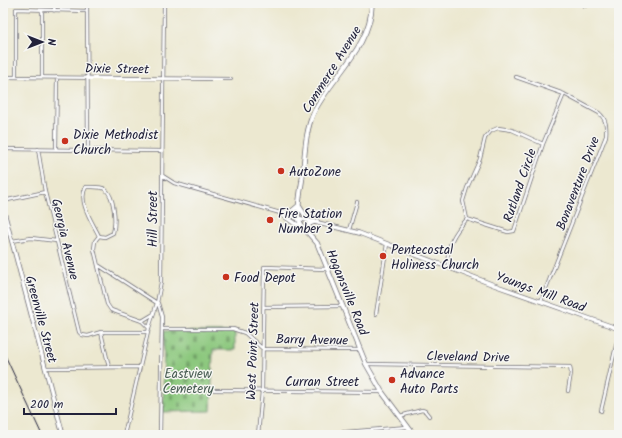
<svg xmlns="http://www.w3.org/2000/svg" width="622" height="438" font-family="Kalam,sans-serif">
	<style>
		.cemetery { fill: url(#cemetery-stones); stroke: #57755c }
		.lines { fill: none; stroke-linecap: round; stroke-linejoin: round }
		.street-casing { stroke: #69676f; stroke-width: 4 }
		.secondary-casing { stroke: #69676f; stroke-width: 5 }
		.primary-casing { stroke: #69676f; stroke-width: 5.5 }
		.street { stroke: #fff; stroke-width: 2.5 }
		.secondary { stroke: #fff; stroke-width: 3.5 }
		.primary { stroke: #fff; stroke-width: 4 }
		.rail { stroke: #22223b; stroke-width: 1 }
		.poi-dot { fill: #c8321e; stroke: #f6f6f2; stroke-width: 1.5 }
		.labels { text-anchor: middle; stroke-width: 3; stroke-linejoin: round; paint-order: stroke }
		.street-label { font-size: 13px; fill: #22223b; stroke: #f6f6f2 }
		.poi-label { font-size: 13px; fill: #22223b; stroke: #f6f6f2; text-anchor: start }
		.park-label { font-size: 13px; fill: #475c52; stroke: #f6f6f2 }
	</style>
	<defs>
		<pattern id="cemetery-stones" width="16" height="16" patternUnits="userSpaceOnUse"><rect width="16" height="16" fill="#8cc87e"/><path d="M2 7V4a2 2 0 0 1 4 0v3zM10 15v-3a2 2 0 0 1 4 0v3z" fill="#72a268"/></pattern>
	</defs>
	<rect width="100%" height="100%" fill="#f6f6f2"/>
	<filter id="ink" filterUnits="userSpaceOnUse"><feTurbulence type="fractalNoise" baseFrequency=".025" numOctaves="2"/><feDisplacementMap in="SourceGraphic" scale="8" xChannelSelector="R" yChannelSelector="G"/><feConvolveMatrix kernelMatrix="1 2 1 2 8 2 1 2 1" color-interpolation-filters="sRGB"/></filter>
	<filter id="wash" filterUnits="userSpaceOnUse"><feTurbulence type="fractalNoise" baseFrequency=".012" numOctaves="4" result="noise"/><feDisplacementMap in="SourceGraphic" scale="16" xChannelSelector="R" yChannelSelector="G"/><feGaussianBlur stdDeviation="0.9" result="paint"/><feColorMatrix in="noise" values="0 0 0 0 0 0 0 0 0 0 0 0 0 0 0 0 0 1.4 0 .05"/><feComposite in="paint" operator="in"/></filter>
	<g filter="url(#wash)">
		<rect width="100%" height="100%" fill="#ece8d0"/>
		<path class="cemetery" d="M164,331l71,1v18h-22l-2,61 -48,1z"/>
	</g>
	<g filter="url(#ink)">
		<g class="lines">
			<defs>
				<path id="street" d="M87,3l1,147
					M585,6v-3
					M54,11l1,-8
					M3,77l228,2
					M16,77v-68l71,2
					M42,77v-66
					M516,77l48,17 35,19c7,6 8,13 7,23l-65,165
					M3,149l159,2
					M38,149l7,43 34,140 3,3 6,1 13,-4h47
					M56,149l1,-72
					M163,176l11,7 124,35
					M3,201l42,-9
					M467,219l41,13 6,-1 29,-87 21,-50
					M349,230l8,-28
					M99,236c-6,-13 -22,-35 -13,-49 6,0 14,-1 19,2 10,8 11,33 8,44l-8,4 -6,-1 -4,5 -1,8 13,55 4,6 31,11 10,-6
					M12,241l19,-3 26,3
					M98,265l59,38
					M448,266c-2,-20 6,-33 19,-47l-4,-18 4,-13 13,-29 5,-21 6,-7 7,-3 14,2 31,14
					M158,303l4,14 -2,118
					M264,307l79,-1
					M376,314l11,-70
					M142,321l7,7
					M162,329h71l12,4 18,16 97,1
					M101,332l8,35
					M367,364l203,3 1,6 -3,18
					M45,368l94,-1
					M214,390l168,2
					M601,411l18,-78
					M400,416l22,-6 3,1 4,5
					M333,433l74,-6
					M124,435l25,-107 8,-25 4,-21 3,-279
					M258,435l4,-44 2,-124 63,2"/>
				<path id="secondary" d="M3,208l60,227
					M298,218l61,15 135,52 125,44"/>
				<path id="primary" d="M372,3c-1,44 -39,72 -58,109 -10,21 -9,47 -12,69 -2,12 -4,25 -4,37l4,8 15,17 49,121 16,28 32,43
					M299,206l9,14
					M280,213l23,16
					M280,213l12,-2 6,-5
					M308,231l1,-7 8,-3"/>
			</defs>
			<use href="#street" class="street-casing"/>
			<use href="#secondary" class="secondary-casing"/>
			<use href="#primary" class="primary-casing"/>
			<use href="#street" class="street"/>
			<use href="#secondary" class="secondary"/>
			<use href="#primary" class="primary"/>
			<path class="rail" d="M3,351l39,84"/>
		</g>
	</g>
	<g class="poi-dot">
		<circle cx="65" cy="141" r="4"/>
		<circle cx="281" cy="171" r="4"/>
		<circle cx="270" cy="220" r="4"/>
		<circle cx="383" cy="256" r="4"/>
		<circle cx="226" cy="277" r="4"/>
		<circle cx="392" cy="380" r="4"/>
	</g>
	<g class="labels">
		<g class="street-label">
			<text transform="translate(117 68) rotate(1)" y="5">Dixie Street</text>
			<text transform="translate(331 69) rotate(-58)" y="5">Commerce Avenue</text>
			<text transform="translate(577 183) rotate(-69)" y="5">Bonaventure Drive</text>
			<text transform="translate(519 185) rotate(-71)" y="5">Rutland Circle</text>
			<text transform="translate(152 219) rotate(-90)" y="5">Hill Street</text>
			<text transform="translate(66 239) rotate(77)" y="5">Georgia Avenue</text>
			<text transform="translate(541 291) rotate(20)" y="5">Youngs Mill Road</text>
			<text transform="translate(348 292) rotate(68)" y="5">Hogansville Road</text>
			<text transform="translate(42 319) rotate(75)" y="5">Greenville Street</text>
			<text transform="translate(312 339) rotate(1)" y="5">Barry Avenue</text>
			<text transform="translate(252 351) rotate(-88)" y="5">West Point Street</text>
			<text transform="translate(468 356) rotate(1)" y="5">Cleveland Drive</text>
			<text x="322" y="386">Curran Street</text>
		</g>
		<g class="poi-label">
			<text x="73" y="139">Dixie Methodist<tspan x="73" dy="15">Church</tspan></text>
			<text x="289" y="176">AutoZone</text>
			<text x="278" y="218">Fire Station<tspan x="278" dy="15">Number 3</tspan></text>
			<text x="391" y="254">Pentecostal<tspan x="391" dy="15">Holiness Church</tspan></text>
			<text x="234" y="282">Food Depot</text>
			<text x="400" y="378">Advance<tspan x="400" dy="15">Auto Parts</tspan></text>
		</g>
		<g class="park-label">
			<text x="188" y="378">Eastview<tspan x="188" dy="15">Cemetery</tspan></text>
		</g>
	</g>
	<rect width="622" height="438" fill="none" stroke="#f6f6f2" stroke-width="16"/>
	<g transform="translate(42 42) rotate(90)" stroke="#f6f6f2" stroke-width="3" paint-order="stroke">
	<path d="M0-3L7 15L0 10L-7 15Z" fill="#22223b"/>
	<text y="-6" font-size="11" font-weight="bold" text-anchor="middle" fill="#22223b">N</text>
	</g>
	<path d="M24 408v6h92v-6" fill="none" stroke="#22223b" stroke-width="2"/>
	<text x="30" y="408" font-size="12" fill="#22223b" stroke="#f6f6f2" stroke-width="3" paint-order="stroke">200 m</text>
</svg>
